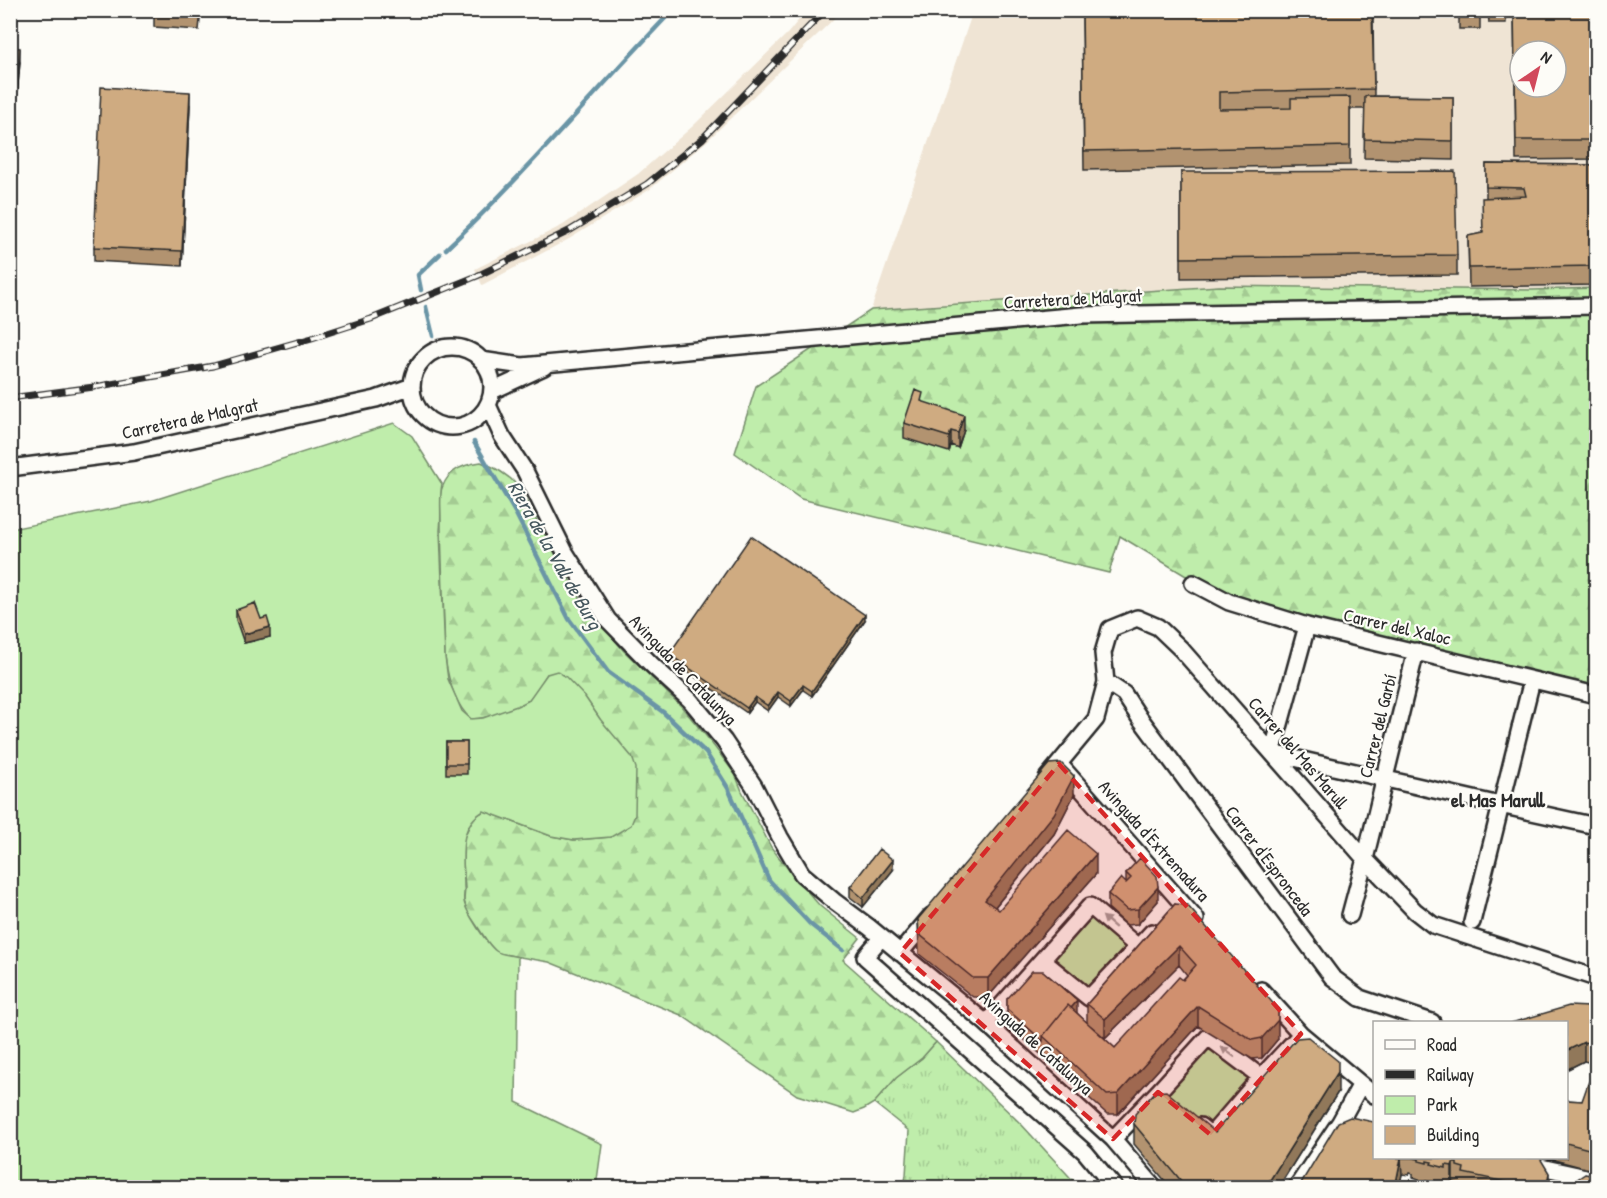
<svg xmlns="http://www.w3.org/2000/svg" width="1607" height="1198" font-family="'Patrick Hand',sans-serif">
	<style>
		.built { fill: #efe4d4; fill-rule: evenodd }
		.grass { fill: url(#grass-tufts); stroke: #758c6b; stroke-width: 1.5 }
		.forest { fill: url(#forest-firs); stroke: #758c6b; stroke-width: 1.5 }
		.green { fill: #bfedab; stroke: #758c6b; stroke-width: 1.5 }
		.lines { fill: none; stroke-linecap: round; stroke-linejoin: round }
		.stream { stroke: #6b95a6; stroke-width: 4.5 }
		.minor-casing { stroke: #2b2b2b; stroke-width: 20 }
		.minor { stroke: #fdfcf7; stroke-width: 15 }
		.rail-casing { stroke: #2b2b2b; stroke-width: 7 }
		.rail { stroke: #fdfcf7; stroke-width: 4.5; stroke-dasharray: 14; stroke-linecap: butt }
		.wall { fill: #b2936f; stroke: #2b2b2b; stroke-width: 1.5; fill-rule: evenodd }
		.shaded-wall { fill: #91785a; stroke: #2b2b2b; stroke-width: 1.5 }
		.building { fill: #cfab81; stroke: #2b2b2b; stroke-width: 1.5; fill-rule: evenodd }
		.oneway { fill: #9e9e9b }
		.marked { fill: #d62828; fill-opacity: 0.2; stroke: #d62828; stroke-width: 4.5; stroke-dasharray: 12 8; stroke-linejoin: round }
		.labels { text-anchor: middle; stroke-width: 4.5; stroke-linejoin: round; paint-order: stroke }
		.street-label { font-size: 18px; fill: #2b2b2b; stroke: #fdfcf7 }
		.water-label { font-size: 20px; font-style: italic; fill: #46575e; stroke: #fdfcf7 }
		.neighbourhood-label { font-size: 20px; font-weight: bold; fill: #2b2b2b; stroke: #fdfcf7 }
	</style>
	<defs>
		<pattern id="grass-tufts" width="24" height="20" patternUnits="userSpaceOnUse" patternTransform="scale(1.5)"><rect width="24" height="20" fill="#bfedab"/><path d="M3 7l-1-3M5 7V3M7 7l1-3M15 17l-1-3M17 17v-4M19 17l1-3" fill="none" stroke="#a4cb93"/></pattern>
		<pattern id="forest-firs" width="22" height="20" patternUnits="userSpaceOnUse" patternTransform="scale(1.5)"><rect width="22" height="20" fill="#bfedab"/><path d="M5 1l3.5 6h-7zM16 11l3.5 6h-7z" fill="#a4cb93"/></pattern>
	</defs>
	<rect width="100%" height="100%" fill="#fdfcf7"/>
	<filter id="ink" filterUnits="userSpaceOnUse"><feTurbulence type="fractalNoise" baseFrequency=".0167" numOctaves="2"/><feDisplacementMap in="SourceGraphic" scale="12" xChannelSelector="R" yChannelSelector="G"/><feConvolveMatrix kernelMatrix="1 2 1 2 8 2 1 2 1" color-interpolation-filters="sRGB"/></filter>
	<g filter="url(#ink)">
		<path class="built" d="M806,11h36l-135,130 -58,49 -80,49 -87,46 -7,-16 88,-44 75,-51 55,-48 95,-93z
			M973,11h623v277l-64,2 -313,-4 -348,24zM1520,51h36v36h-36z"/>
		<path class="grass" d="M936,1042l85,82 58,63h-175l2,-12 3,-44 -35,-28 22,-25 26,-20z"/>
		<path class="forest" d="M1219,286l313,4 64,-2v407l-367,-93 -109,-66 -11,37 -308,-74 -66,-46 21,-67 115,-76z
			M481,462c14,5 26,12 37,24l60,109 45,55 58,56 26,31 28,37 7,17 29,56 21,27 28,32 40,32 -17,22 93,82 -14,16 -26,20 -22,25 -10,6 -10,4 -57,-18 -116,-80 -132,-53 -52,-9 -8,-9 -22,-33 -3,-11 1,-12 -2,-27 1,-24 10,-20 10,-6 67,25 23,4 37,-3 -11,-118 -15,-22 -38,-23c-6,9 -12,21 -20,27 -12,10 -40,17 -56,18 -17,-15 -23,-40 -26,-62l-5,-161c4,-23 19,-31 41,-34z"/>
		<path class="green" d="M394,423l18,13 30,48c-3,15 0,31 -2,46l5,127 3,22 14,32 9,8 12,-1 34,-12 11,-5 19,-27 10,-3 9,6 19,20 15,22 32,38 4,11 -1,47 -4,10 -20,12 -37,3 -23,-4 -67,-25c-28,15 -20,49 -20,76 1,4 -1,9 0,14 1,10 24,44 32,50 5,4 16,4 22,6l-2,145 86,42 -6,43 -585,1v-659l140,-28z
			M1093,909l45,38 -47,52 -49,-39z
			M1208,1037l53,40 -50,58 -52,-43z"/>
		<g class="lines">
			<path class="stream" d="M446,249c80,-76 151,-160 227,-239
				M421,290l-3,-15 22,-21
				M426,307l7,29
				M474,442l41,70 54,107 39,53 55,40 43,41 22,35 41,92 41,44 33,26"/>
			<defs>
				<path id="minor" d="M412 387a40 40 0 1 1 80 0a40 40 0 1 1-80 0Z
					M481,360l41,6 559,-51 515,-9
					M492,391l52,-24
					M488,405l14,31 23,35 40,81 43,68 43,44 39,36 34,41 30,45 26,51 22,37 32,27 35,26 117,96 127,116 42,49
					M10,468l124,-16 242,-53 36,-13
					M1193,583l36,19 78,24 289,69
					M1307,626l-35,127 228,52 96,21
					M1106,682l18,12 15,23 193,260 28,21 72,24
					M1061,766l135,153
					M1047,778l49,-59 10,-37 -3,-29 7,-24 27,-11 21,9 23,22 184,210 50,52 18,14 163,53
					M1350,915l15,-56 51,-208
					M1472,922l60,-242
					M881,938l-16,19 220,195 30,36
					M900,953l31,-37
					M1042,960l47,38 49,-51
					M1261,990l40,44 73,61
					M986,1023l104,-117 48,41 14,-15
					M1200,1126l11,9 50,-58
					M1113,1139l45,-47 50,-55 53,40 40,-43
					M1499,1158l97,21
					M1296,1188l44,-66 21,-38"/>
			</defs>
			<use href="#minor" class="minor-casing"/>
			<use href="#minor" class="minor"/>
			<defs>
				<path id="rail" d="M10,398l84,-11 119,-21 99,-28 59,-19 106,-43 92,-45 78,-47 55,-45 123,-129"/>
			</defs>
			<use href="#rail" class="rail-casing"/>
			<use href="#rail" class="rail"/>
		</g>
		<path class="wall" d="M154,10h47l-2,20 -45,-3z
			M1082,10h398v19h-21v-15l-86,2 1,80 79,1v63l-89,-2 1,-49h-15v56l-266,5z
			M1488,10h18v13h-17z
			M1514,10h82v149l-80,1z
			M10,47l10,15 -6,67 -4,-1z
			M190,106l-8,160 -88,-5v-14z
			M1486,164l110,1v120l-127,2 -1,-51 15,-3 3,-35z
			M1181,172l276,83v20l-276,3z
			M923,402l41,28 -6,18 -7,-3 -2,7 -45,-14v-15z
			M236,610l25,9 9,18 -26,6 -8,-23z
			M865,620l-53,76 -9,-6 -12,16 -13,-9 -10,14 -13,-9 -8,11 -78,-54v-5z
			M446,742h21v32h-21z
			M1074,795l-20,39 -59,73 4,3 97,-36 -108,123h-15l-54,-43 -1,-35z
			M893,870l-30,37 -13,-10v-10z
			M1126,873l32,28 -20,23 -11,1 -19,-17v-14l18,-12z
			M1175,904l103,135 -16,19 -10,1 -54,-33 -80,88h-11l-100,-90v-25l70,14 10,10v-19zM1179,965l8,10 -72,73 -24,-22 14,12z
			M1596,1009v55l-12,-3 -18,9v-47z
			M1596,1079v92l-49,-13h19v-58l16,1z
			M1338,1092l-60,96h-107l-37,-44v-20l81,8z
			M1374,1158h162l13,30h-86l-6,-3v-2l-4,-1 -1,3 -6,-1v3l-15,-3v-3l-4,-1v2l-8,-1v-2l-6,-2v-3l-3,-1 -1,2 -7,-1 -2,10 1,2 4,1 7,-3 15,4h-129z"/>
		<path class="shaded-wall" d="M20,48v14l-6,67v-15z
			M190,92v14l-8,160v-15z
			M964,415v15l-6,18v-15z
			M951,431v14l-2,7v-15z
			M865,615v5l-53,76v-5z
			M270,627v10l-26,6v-9z
			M803,685v5l-12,16v-5z
			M778,692v5l-10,14v-5z
			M755,697v5l-8,11v-5z
			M1074,776v19l-20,39 -69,85v-19z
			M1096,854v20l-108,123v-19z
			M893,860v10l-30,37v-9z
			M1158,887v14l-20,23v-15z
			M1179,946v19l-74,73v-19z
			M1077,1001v14l-31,23z
			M1198,1006v20l-80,88v-20z
			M1278,1009v30l-16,19v-20z
			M1584,1042v19l-18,9v-19z
			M1338,1072v20l-60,96h-13z
			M1401,1158l1,16 -3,14 -3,-5z
			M1453,1163v19l-1,3v-19z
			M1549,1173v15h-3z"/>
		<path class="building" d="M1082,10h290l2,79 -155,3v17l72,-1v-10l59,-1v49l-266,5z
			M1514,10h82v130h-80zM1520,51h36v36h-36z
			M10,47l10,1 -6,66h-4z
			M101,87l89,5 -8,159 -88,-4z
			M1365,96l88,1v44l-89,-2z
			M1486,164l110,1v101l-127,2 -1,-32 15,-3 -1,-35 44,-2 -2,-8 -38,-1z
			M1455,171l2,84 -276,3v-86z
			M915,390l8,3 -2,8 43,14 -6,18 -7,-2 -2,6 -45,-14z
			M751,536l114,79 -53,76 -9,-6 -12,16 -13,-9 -10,14 -13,-9 -8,11 -78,-54z
			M255,603l6,16 6,-2 3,10 -26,7 -8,-24z
			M446,742h21v22h-21z
			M1061,763l13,13 -20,38 -69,86 14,10 69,-80 28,24 -108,124h-15l-54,-44 -1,-15 131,-155z
			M879,849l14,11 -30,38 -13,-11z
			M1140,858l17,18 1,11 -20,22 -11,1 -19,-16 13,-16 5,5 5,-5 -5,-5z
			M1175,904l12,1 91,104v11l-16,18 -10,2 -54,-34 -80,88 -11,1 -64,-59 25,-31 47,43 64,-71 4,3 13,-15 -17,-19 -74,73 -18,-15z
			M1032,971h11l34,30 -6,7 -3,-3 -25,31v5l-36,-32v-10z
			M1569,1006l20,1 7,2v36l-12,-3 -18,9v-28h-55z
			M1308,1037l30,24v11l-73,116h-78l-53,-64 1,-10 20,-22 11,-1 49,41 82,-94z
			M1596,1079v72l-30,-8v-43l16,1 7,-20z
			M1350,1117l24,5v36h27l-5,25 5,1v2l4,1 2,-5 5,1v1l15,4h-129l40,-66z
			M1413,1158h127l9,15 -3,15h-32l1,-4 -52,-11 1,-5 -7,-2v-3h-4l-1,3 -6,-1v3l-15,-4 1,-2 -5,-1v2l-8,-2v-2z
			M1585,1174l11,2v12h-27l1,-4z"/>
		<defs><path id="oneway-solid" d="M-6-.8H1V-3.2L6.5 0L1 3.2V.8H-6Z" transform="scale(1.5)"/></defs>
		<g class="oneway">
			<use href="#oneway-solid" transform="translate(1109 922) rotate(-139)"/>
			<use href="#oneway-solid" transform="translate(1228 1052) rotate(-143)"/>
		</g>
	</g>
	<path class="marked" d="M1059,764l242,270 -90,101 -53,-43 -45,47 -213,-186z"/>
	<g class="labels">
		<g class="street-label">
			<text transform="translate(1073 299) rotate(-3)" y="6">Carretera de Malgrat</text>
			<text transform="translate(190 419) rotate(-12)" y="6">Carretera de Malgrat</text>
			<text transform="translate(1397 627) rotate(13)" y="6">Carrer del Xaloc</text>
			<text transform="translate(683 670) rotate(46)" y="6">Avinguda de Catalunya</text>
			<text transform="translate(1378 726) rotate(-76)" y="6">Carrer del Garbí</text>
			<text transform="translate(1298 753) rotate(49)" y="6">Carrer del Mas Marull</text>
			<text transform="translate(1154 841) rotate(48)" y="6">Avinguda d'Extremadura</text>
			<text transform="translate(1269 861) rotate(53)" y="6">Carrer d'Espronceda</text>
			<text transform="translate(1036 1043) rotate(42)" y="6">Avinguda de Catalunya</text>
		</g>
		<g class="water-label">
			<text transform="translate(555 555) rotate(60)" y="7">Riera de la Vall de Burg</text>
		</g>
		<g class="neighbourhood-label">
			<text x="1498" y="807">el Mas Marull</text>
		</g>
	</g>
	<rect width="1607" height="1198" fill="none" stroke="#fdfcf7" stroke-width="36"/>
	<rect x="18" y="18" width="1571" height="1162" fill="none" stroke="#2b2b2b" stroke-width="2" filter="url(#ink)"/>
	<rect x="1373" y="1021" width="195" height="138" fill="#fdfcf7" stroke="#a9a8a5" stroke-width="1.5"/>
	<rect x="1385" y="1040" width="30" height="9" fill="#fdfcf7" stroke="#a9a8a5" stroke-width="1.5"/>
	<text x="1427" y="1051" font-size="18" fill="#2b2b2b">Road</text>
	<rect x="1385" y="1070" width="30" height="9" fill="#2b2b2b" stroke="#a9a8a5" stroke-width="1.5"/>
	<text x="1427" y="1081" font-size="18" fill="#2b2b2b">Railway</text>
	<rect x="1385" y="1096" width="30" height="18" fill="#bfedab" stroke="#a9a8a5" stroke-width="1.5"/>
	<text x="1427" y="1111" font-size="18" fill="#2b2b2b">Park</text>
	<rect x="1385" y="1126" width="30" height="18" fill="#cfab81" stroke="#a9a8a5" stroke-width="1.5"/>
	<text x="1427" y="1141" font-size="18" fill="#2b2b2b">Building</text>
	<g transform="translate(1538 69) rotate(35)"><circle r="28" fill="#fdfcf7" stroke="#a9a8a5" stroke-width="1.5"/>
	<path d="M0-4.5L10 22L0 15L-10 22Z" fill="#d1495b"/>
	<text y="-9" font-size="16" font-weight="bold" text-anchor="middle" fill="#2b2b2b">N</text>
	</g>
</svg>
